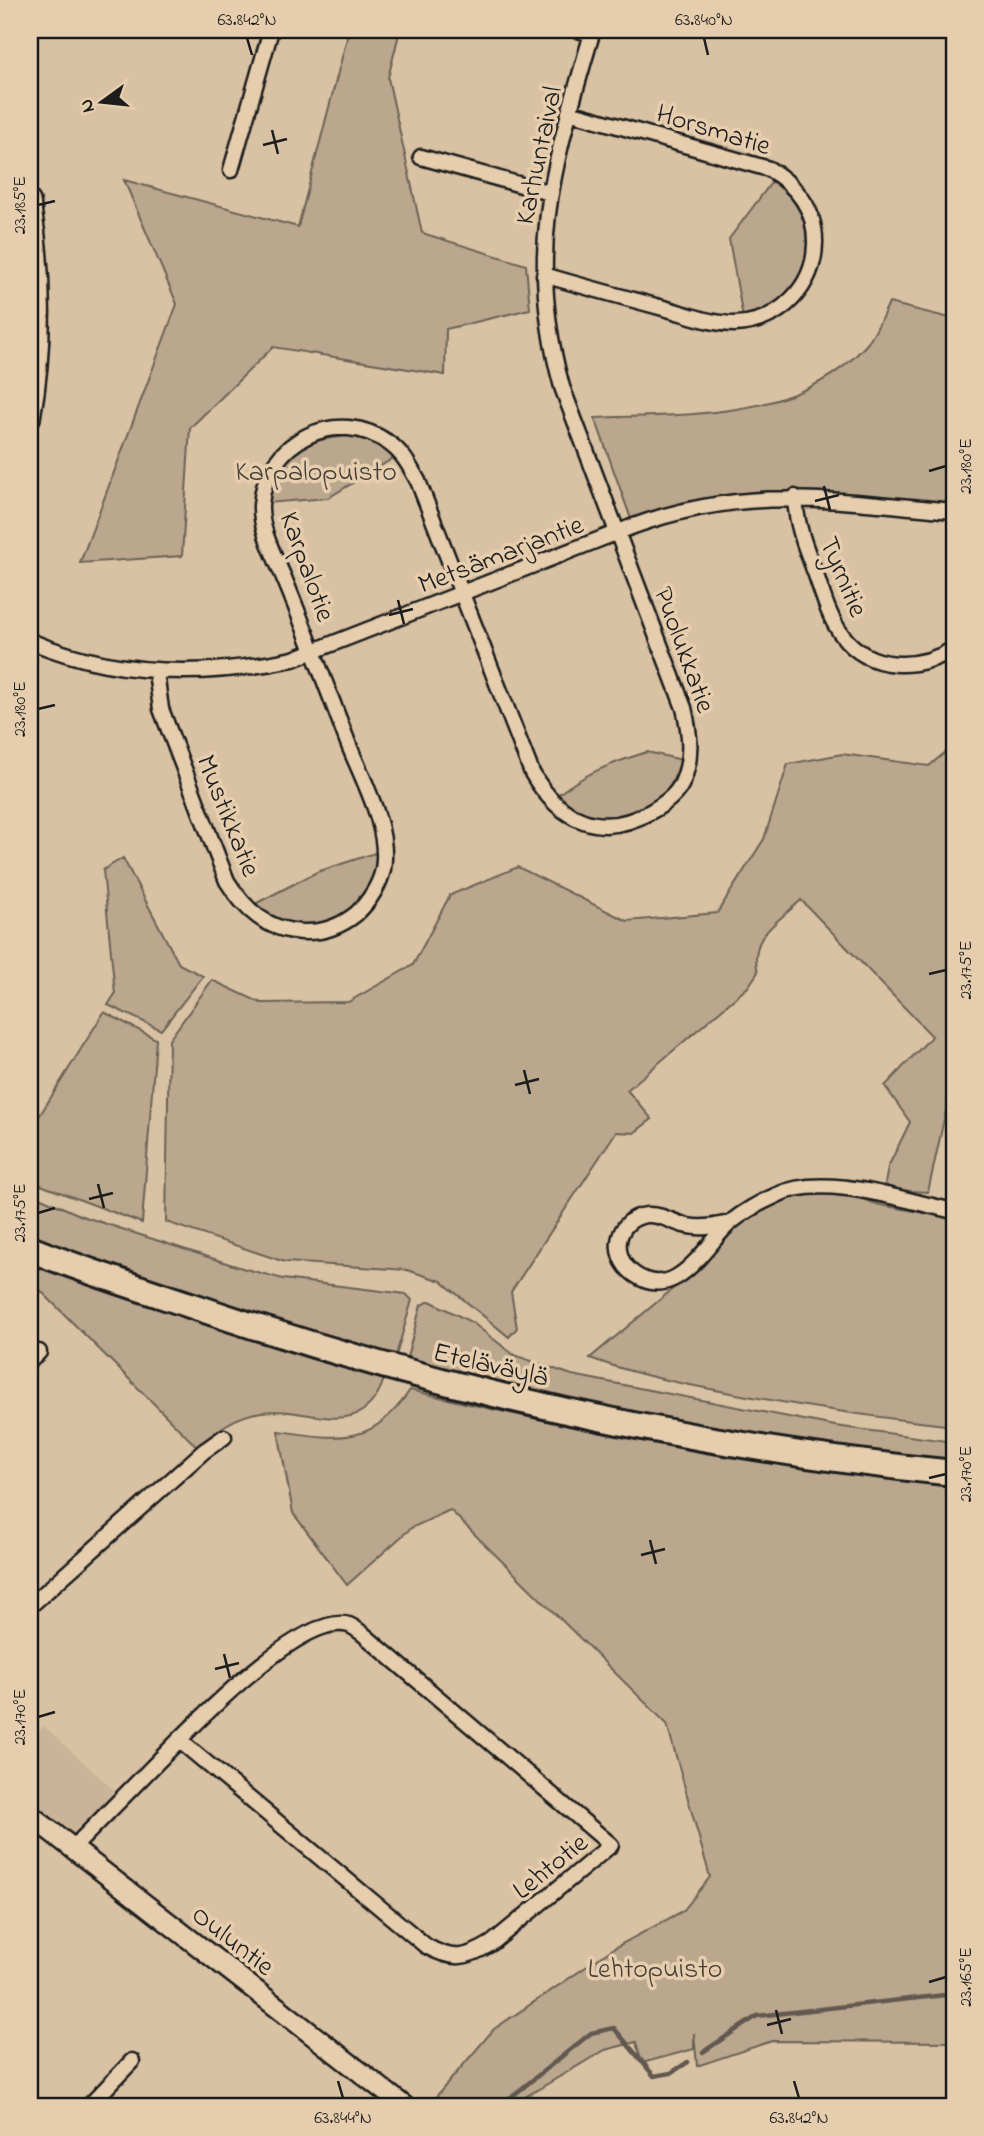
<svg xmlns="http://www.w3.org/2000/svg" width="984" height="2136" font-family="'Indie Flower',sans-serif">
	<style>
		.built { fill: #c9b499 }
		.green { fill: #baa78e; stroke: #6b6255; stroke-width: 2 }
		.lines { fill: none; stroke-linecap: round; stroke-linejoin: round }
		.stream { stroke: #62594f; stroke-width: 4.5 }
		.street-casing { stroke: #1c1c1c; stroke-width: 19 }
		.secondary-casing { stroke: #1c1c1c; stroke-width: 24 }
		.highway-casing { stroke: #1c1c1c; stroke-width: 30 }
		.street { stroke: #e5cdad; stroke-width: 14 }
		.secondary { stroke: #e5cdad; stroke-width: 19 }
		.highway { stroke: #e5cdad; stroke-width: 24 }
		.ticks { fill: none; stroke: #1c1c1c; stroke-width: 2.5 }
		.labels { text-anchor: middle; stroke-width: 7; stroke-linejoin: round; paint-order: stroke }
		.street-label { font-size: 28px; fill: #1c1c1c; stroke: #e5cdad }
		.park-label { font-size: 28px; fill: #443f38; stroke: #e5cdad }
		.neatline { fill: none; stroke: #1c1c1c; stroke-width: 2.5 }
		.ticks-label { font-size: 18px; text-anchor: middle; fill: #1c1c1c }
	</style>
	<rect width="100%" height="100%" fill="#d9c2a4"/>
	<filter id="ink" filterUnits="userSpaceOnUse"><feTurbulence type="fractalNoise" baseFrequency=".0143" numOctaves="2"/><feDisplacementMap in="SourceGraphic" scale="14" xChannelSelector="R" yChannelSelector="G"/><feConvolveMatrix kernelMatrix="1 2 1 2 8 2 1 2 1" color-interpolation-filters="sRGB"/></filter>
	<g filter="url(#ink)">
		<path class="built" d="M44,1726l73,67 -46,45 -41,-34v-65z"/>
		<path class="green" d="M349,30h51l-12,48 34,155 104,32 4,44 -84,20 -1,46 -172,-28 -83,81 -8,128 -102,7 97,-259 -53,-124 174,47z
			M774,179c43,34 50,96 0,128 -9,5 -21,8 -31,11l-14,-79z
			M889,303l65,16v185l-163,-13 -65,4 -95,24 -36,-101c92,-4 205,3 271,-73 10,-11 16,-29 23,-42z
			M352,436l28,8 15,13 -67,41 -61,5c15,-51 32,-64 85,-67z
			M954,745v329l-26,118 -35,-2 -8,-6 3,-17 22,-45 -25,-36 47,-50 -131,-136c-24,23 -53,37 -43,72l-10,15 -121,103 25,29 -18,14 -18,-1 -105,160 6,36 -8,9 -68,-56 -34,-11 -122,-8 -119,-40 3,-182 43,-60 49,23 87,-1 65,-37 37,-70 68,-28 109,54 90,-8 47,-74 24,-75 54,-10 87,12z
			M647,752l35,8 -15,33 -26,19 -36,7 -17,-2 -34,-19c28,-24 58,-35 93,-46z
			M381,851c-3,12 -4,27 -10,37 -20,33 -59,46 -96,34 -7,-3 -15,-12 -22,-17l64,-33z
			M123,858l56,106 24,12 -42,54 -53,-25 7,-11 -12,-124z
			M104,1012l52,27 -14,184 -112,-42v-50z
			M841,1192l39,13 74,13v208c-75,-8 -149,-19 -223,-33 -48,-9 -95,-18 -141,-35l91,-76 54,-56 47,-27 21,-6z
			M30,1193l52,23 160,52 41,11 123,15 6,6 -17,59 -101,-29 -264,-94z
			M30,1265l242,81 112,33c-22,66 -76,26 -122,33 -26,3 -45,18 -65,35l-167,-167z
			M430,1301l43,22 41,32 58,20 263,51 119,16v20l-246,-33 -141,-28 -161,-40 15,-56z
			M410,1390c179,44 361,75 544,97v555l-182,-1 -75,25 -3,-33v16l-52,14 -6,-21 -31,8 -90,53v3h-87l66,-77 120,-81 69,-37 27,-34 -43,-153 -217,-214 -39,18 -64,57 -54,-72 -15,-82c61,8 93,17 132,-41z"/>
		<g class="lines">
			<path class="stream" d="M703,2052l54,-36 197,-22
				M505,2106v-4l86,-69 23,-5 40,48 17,-3 17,-11"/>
			<defs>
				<path id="street" d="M578,30l14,4
					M421,157l129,36
					M231,170l40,-140
					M544,275c41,12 82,23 123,34 22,6 45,15 68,15 44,-1 81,-38 80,-83 0,-32 -19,-56 -46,-72l-200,-57
					M795,497c1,28 11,52 21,78 7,20 13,43 26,60 28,37 76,35 112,14
					M30,641c85,36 173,37 263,18l338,-132c116,-43 205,-26 323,-16
					M156,672l5,37 66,172c18,29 40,49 75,51 20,1 39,-6 54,-18 12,-11 24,-29 27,-45 7,-41 -20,-88 -35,-126 -20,-53 -40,-106 -61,-158 -10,-25 -27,-53 -26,-80 4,-64 77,-100 129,-61 13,9 20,23 28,37l114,292c27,47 68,67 118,39 13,-7 26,-16 32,-29 11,-25 8,-50 2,-75l-122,-321c-38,-137 -7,-226 31,-357
					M730,1223c-14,3 -28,6 -42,3 -15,-3 -25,-12 -41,-11 -30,3 -39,40 -13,59 43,31 72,-31 97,-52 14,-11 30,-20 46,-27 46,-23 128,6 177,16
					M30,1361l9,-9
					M30,1606l174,-155 20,-14
					M72,1849l107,-109c29,-29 127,-128 170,-115 5,2 10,6 14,9l248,211 -119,98c-26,16 -39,18 -66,3l-247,-206
					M89,2106l43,-45"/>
				<path id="secondary" d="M30,201c12,72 13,145 0,217
					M30,1815l374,291"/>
				<path id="highway" d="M30,1249c52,21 106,38 160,56 247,85 504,142 764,168"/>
			</defs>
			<use href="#street" class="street-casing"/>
			<use href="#secondary" class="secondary-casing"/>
			<use href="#highway" class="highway-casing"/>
			<use href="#street" class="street"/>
			<use href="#secondary" class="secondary"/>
			<use href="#highway" class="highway"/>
		</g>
	</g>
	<path class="ticks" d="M247,38l5,17M704,38l4,17M272,130l6,24M263,145l24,-6M38,205l17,-4M929,471l17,-5M824,486l6,24M815,501l24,-6M398,600l6,24M389,615l24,-6M38,709l17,-4M929,974l17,-4M524,1070l6,24M515,1085l24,-6M98,1184l6,24M89,1199l24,-6M38,1213l17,-5M929,1478l17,-4M650,1540l6,24M641,1555l24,-6M224,1654l6,24M215,1669l24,-6M38,1717l17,-5M929,1982l17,-5M776,2010l6,24M767,2025l24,-6M338,2081l5,17M794,2081l5,17"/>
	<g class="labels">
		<g class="street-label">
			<text transform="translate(714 128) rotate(17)" y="10">Horsmatie</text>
			<text transform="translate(537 155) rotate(-78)" y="10">Karhuntaival</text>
			<text transform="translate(500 553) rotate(-21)" y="10">Metsämarjantie</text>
			<text transform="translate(309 566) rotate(70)" y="10">Karpalotie</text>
			<text transform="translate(845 576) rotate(67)" y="10">Tyrnitie</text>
			<text transform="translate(686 649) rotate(70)" y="10">Puolukkatie</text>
			<text transform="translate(230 815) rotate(68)" y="10">Mustikkatie</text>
			<text transform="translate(491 1363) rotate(13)" y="10">Eteläväylä</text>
			<text transform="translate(549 1865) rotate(-39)" y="10">Lehtotie</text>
			<text transform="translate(234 1939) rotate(38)" y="10">Ouluntie</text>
		</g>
		<g class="park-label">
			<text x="316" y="480">Karpalopuisto</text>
			<text x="655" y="1977">Lehtopuisto</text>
		</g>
	</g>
	<rect width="984" height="2136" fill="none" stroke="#e5cdad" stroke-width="77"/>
	<g transform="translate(102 102) rotate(255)" stroke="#e5cdad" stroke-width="5" paint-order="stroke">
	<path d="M0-5L12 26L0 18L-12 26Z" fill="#1c1c1c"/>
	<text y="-10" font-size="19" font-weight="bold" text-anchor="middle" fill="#1c1c1c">N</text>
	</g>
	<rect x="38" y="38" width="908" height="2060" class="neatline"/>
	<g class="ticks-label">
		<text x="247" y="25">63.842°N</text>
		<text x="704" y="25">63.840°N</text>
		<text transform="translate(19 205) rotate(-90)" y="6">23.185°E</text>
		<text transform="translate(965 466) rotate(-90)" y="6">23.180°E</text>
		<text transform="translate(19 709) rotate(-90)" y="6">23.180°E</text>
		<text transform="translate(965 970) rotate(-90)" y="6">23.175°E</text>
		<text transform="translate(19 1213) rotate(-90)" y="6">23.175°E</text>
		<text transform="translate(965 1474) rotate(-90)" y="6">23.170°E</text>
		<text transform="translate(19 1717) rotate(-90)" y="6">23.170°E</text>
		<text transform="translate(965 1977) rotate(-90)" y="6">23.165°E</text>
		<text x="343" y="2123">63.844°N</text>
		<text x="799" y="2123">63.842°N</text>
	</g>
</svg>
